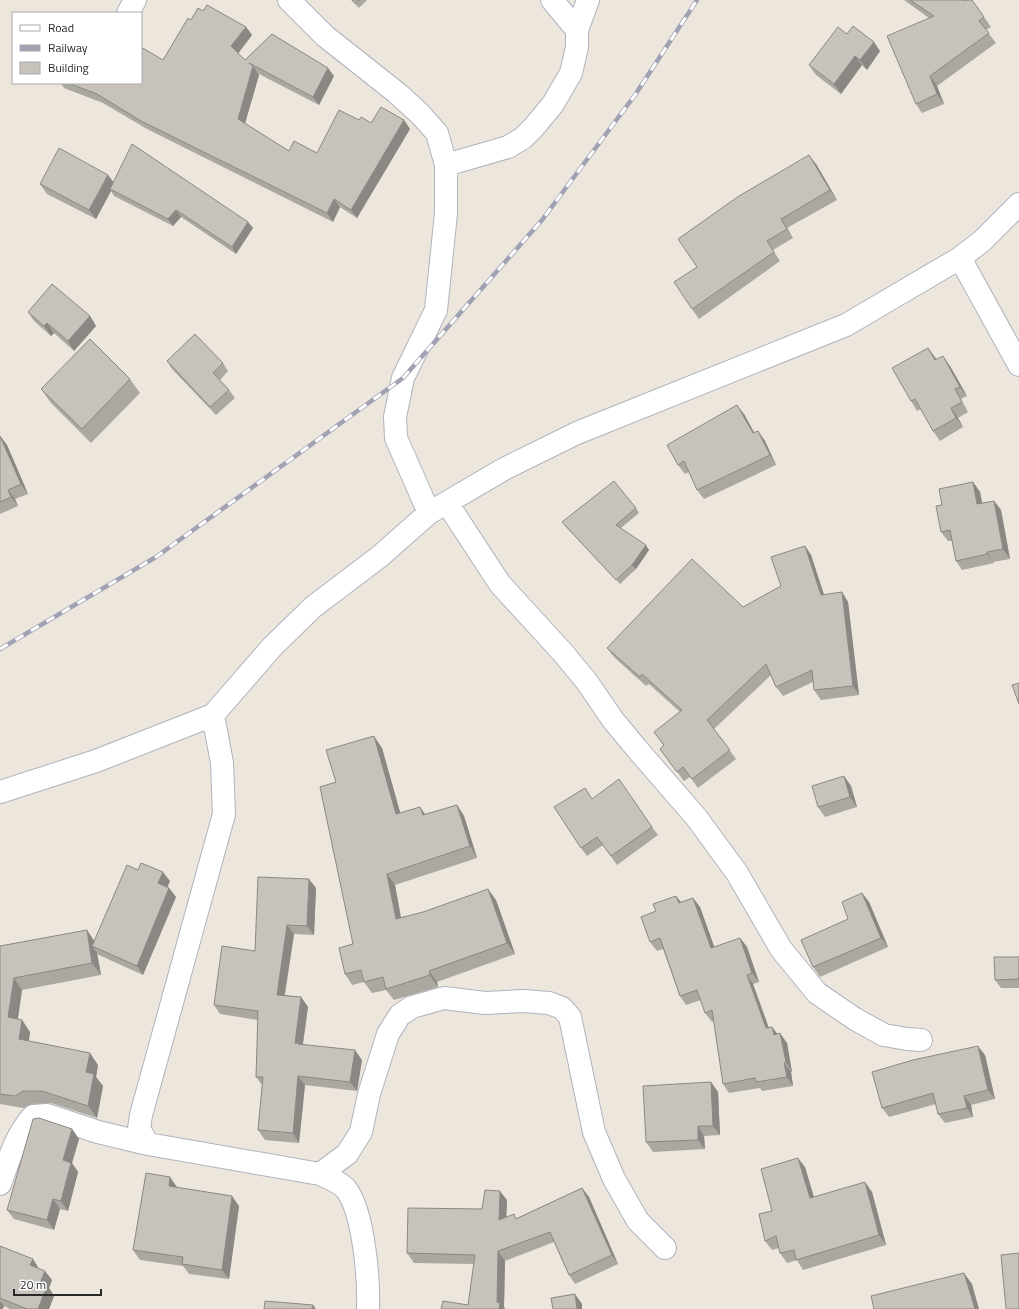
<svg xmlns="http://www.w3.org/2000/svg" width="1019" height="1309" font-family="'Titillium Web',sans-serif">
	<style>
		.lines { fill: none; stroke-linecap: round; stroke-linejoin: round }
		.street-casing { stroke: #b0b3be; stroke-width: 24 }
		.street { stroke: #fff; stroke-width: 22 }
		.rail-casing { stroke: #a0a2b4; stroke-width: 4.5 }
		.rail { stroke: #fff; stroke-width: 3; stroke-dasharray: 9; stroke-linecap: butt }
		.wall { fill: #aba8a2 }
		.shaded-wall { fill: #8b8884 }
		.building { fill: #c7c3bc; stroke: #8b8884 }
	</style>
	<rect width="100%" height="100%" fill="#ece6dd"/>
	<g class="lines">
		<defs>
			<path id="street" d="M289,0l36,36 72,57 22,20 18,20 9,32v48l-10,97 -33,68 -8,39 1,21 33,75
				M552,0l25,30
				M128,13l7,-13
				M446,165l62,-18 15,-9 11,-11 19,-23 18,-31 6,-26v-17l11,-30
				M960,258l59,107
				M447,503l53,81 64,70 23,28 26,38 24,29 59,68 41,56 44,76 36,44 38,26 29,16 23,4 14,1
				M213,715l9,48 2,51 -83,301 -2,14 9,15 172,30c8,4 20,8 26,15 18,24 23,90 22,120
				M0,792l96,-31 117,-46 59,-68 41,-40 66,-50 50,-44 75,-44 73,-36 269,-108 114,-67 22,-17 37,-37
				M320,1174l27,-20 14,-22 8,-38 19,-60 12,-19 12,-8 32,-9 41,5 38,-2 26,2 13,5 8,9 24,115 20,47 24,42 27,27
				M0,1184c9,-24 15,-48 33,-68l14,-1 51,17 50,12"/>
		</defs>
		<use href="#street" class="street-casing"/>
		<use href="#street" class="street"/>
		<defs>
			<path id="rail" d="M0,649l156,-92 247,-179 139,-158 93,-125 62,-95"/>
		</defs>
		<use href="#rail" class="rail-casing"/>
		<use href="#rail" class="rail"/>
	</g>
	<path class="wall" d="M351,0h16l-8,8z
		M904,0h60l1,1 7,-1 19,27 -5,3 10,13 -59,43 7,18 -22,9 -6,-9 13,-86z
		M191,20l55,7 6,8 -14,18 7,7 89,16 -15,29 -62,-32 2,2 -14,48 44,28 28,2 42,-33 12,3 33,-3 6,9 -53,89 -17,-11 -7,15 -186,-93 -44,-26 -39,-15 -3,-5h80l22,-23z
		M847,34l33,17 -13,19 -5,-5 -21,29 -25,-19 -7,-10z
		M816,164l21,36 -50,28 6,10 -20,12 7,11 -81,58 -7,-10 5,-42z
		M108,175l5,7 135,40 5,6 -17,26 -55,-37 -8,9 -59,-30 -3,-5 -15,28 -49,-25 -7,-10z
		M28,312l62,4 6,10 -22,25 -20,-18 -3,3 -17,-15z
		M928,348l8,12 14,6 17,30 -6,3 7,13 -10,6 5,9 -23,14 -7,-10 -12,-22 -4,2 -6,-10z
		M167,361l56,2 5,8 -8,9 9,10 6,8 -19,17 -44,-46z
		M130,379l10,14 -49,50 -40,-40 -10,-14z
		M744,414l10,19 4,-2 7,10 11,24 -72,34 -7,-9 -8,-18 -4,2 -7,-9z
		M0,436l7,9 21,49 -13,5 3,7 -18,8z
		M973,482l7,10 2,11 12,-2 7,9 9,49 -17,3 1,1 -32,7 -6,-9 -4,-20h-4l-7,-9 1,-27z
		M636,508l3,5 -18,15 28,22 -13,19 -16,15 -54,-57 -4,-5z
		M805,546l6,9 13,40 18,-3 6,10 11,93 -38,5 -7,-10 -1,-8 -30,14 -7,-9 -5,-12 -57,54 22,30 -38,29 -8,-11 -6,4 -24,-32 4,-3 -10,-14 26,-20 -31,-28 -3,2 -32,-29 -7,-9 136,-41 38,-21z
		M382,748l18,65 26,1 31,-9 7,11 13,42 -82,27 6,32 95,-17 19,54 -78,28 1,5 -44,13 -8,-10 -14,3 -8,-11 -12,3 -7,-11 8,-30 -17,-162z
		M844,776l7,10 6,21 -32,10 -7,-10z
		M592,799l60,28 6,8 -41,30 -14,-20 -16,11 -6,-8z
		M138,870l32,11 -3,6 2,1 7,9 -33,78 -44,-20 -2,-2 4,22 -79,15 -4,29 4,1 8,12 -1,9 69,24 -2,12 7,9 -6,32 -46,-15 -19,1 -9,4 -23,-4v-158l94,-5z
		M316,888l-2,47 -20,-1 -9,61 16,2 7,10 -5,38 59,15 -5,31 -52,-6 -6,58 -34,-3 -7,-10 4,-45 -6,-8 2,-57 -38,-6 -6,-9 41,-54z
		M862,893l7,9 19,45 -68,30 -7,-10 35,-48z
		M676,896l5,6 12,-4 7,9 14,40 26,-9 7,9 12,35 -6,2 16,44 3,-1 5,7 10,9 5,29h-1l2,14 -31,5 -2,-3 -31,5 -6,-9 -9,-63 -2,1 -7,-9 -4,-13 -15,5 -6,-9 -17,-47 -6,2 -7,-9 6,-31z
		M1019,957v31h-18l-6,-8z
		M985,1055l10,44 -24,6 2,12 -28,6 -7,-9 -2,-10 -47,13 -7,-9z
		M711,1082l7,10 2,43 -16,1 1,13 -52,3 -7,-10z
		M72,1129l7,10 -7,24 6,9 -10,39 -8,-2 -6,21 -40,-11 -7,-9z
		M805,1167l9,30 58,-5 14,53 -83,25 -6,-10 -10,3 -7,-10 -1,-5 -7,2 -7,-9 7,-30z
		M177,1187v1l62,18 -10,73 -40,-5 -6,-8 -43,-6 -7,-10z
		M582,1188l7,9 29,67 -43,20 -6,-9 -15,-33 -49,19 -1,46 1,2h-64l27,-4 6,-41 -60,-1 -7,-10 75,-44 25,-9 -1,17 11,1z
		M0,1246l33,13 6,10 13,11 -3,8 5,8 -5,13h-39l-6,-3 -4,3z"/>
	<path class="shaded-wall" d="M246,27l6,8 -15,20 -6,-9z
		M874,42l6,9 -13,19 -7,-10z
		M855,56l7,9 -21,29 -7,-10z
		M253,66l6,9 -15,52 -6,-8z
		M328,68l6,8 -15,29 -6,-8z
		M930,76l7,10 7,18 -7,-10z
		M404,120l6,9 -53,89 -6,-8z
		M809,155l7,9 21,36 -7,-10z
		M108,175l7,9 -5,5 1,2 -15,28 -7,-9z
		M334,199l6,8 -7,15 -6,-9z
		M176,210l5,7 -8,9 -5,-7z
		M781,219l6,9 6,10 -6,-9z
		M248,222l5,6 -17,26 -4,-7z
		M90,316l6,10 -22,25 -6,-10z
		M47,323l7,10 -3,3 -7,-10z
		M928,348l7,9 7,13 -7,-10z
		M943,356l7,10 17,30 -7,-9z
		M737,405l7,9 16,29 -7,-10z
		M951,408l7,10 5,9 -7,-9z
		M758,431l7,10 11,24 -6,-10z
		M0,436l7,9 21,49 -7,-10z
		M973,482l7,10 4,21 -7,-9z
		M8,490l7,9 3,7 -7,-9z
		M994,501l7,9 9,49 -7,-10z
		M646,545l3,5 -13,19 -4,-4z
		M805,546l6,9 16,49 -6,-9z
		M987,552l6,10 1,1 -7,-9z
		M842,592l6,10 11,93 -6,-9z
		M374,736l8,12 22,78 -8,-12z
		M844,776l7,10 6,21 -7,-10z
		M457,805l7,11 13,42 -7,-12z
		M420,807l8,11 -5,-3z
		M163,872l7,9 -5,12 -7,-10z
		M387,874l8,11 8,45 -7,-11z
		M309,879l7,9 -2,47 -7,-9z
		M169,888l7,9 -33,78 -6,-9z
		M488,889l8,11 19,54 -8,-11z
		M862,893l7,9 19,45 -7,-9z
		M676,896l7,9 -4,-2z
		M693,898l7,9 18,50 -7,-9z
		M287,925l7,9 -11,70 -6,-9z
		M87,930l8,12 -3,4 5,7 4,22 -9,-12z
		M740,938l7,9 12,35 -7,-9z
		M429,971l8,11 1,5 -8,-12z
		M747,975l6,9 19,53 -6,-9z
		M14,978l8,12 -6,40 -8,-13z
		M301,997l7,10 -6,42 -7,-6z
		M22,1020l8,12 -3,19 -8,-12z
		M772,1027l7,9 -5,-1z
		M780,1033l7,10 5,29 -6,-10z
		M978,1046l7,9 10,44 -7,-9z
		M355,1050l7,10 -5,31 -7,-9z
		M90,1053l8,12 -2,12 7,9 -6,32 -9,-12 -2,-34z
		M784,1063l7,9 2,14 -6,-9z
		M298,1076l7,9 -6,58 -6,-10z
		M711,1082l7,10 2,43 -7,-9z
		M964,1096l7,9 2,12 -6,-9z
		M698,1126l6,10 1,13 -7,-9z
		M72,1129l7,10 -7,24 6,9 -10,39 -7,-10 2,-41z
		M798,1158l7,9 12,41 -7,-10z
		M170,1177l7,10 -1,9 -7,-10z
		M865,1182l7,10 14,53 -7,-10z
		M582,1188l7,9 29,67 -6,-9z
		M500,1191l7,9 -1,29 -7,-9z
		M232,1196l7,10 -10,73 -7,-9z
		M53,1199l7,10 -6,21 -7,-10z
		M498,1251l7,10 -1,46 1,2h-6l-2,-7z
		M33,1259l6,10 -9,-4z
		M45,1271l7,9 -3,8 5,8 -5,13h-11l2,-26z
		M964,1273l8,11 7,25h-4z
		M575,1294l7,10v5h-5z
		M0,1301l4,5 -1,3h-3z
		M313,1305l3,4h-4z"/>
	<path class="building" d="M352,0h7l-4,3z
		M910,0h54l1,1 2,-1h5l12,17 -5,4 10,12 -59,43 7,18 -21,10 -29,-68 47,-20z
		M207,5l39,22 -15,19 14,14 27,-26 56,34 -15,29 -64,-34 4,3 -15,53 51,32 5,-10 23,12 22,-43 20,10 2,-3 10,6 10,-16 23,13 -53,90 -17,-11 -7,14 -186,-92 -44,-27 -29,-11h73v-36l22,13 25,-42 3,2 7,-12 5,3z
		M853,26l21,16 -14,18 -5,-4 -21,28 -25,-19 29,-38 9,7z
		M132,144l116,78 -16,25 -56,-37 -8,9 -58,-30z
		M59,148l49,27 -19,35 -49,-26z
		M809,155l21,35 -49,29 6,10 -20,12 7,11 -82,57 -18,-27 23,-15 -19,-28 61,-43z
		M52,284l38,32 -22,25 -21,-18 -3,3 -16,-14z
		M195,334l28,29 -10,10 16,17 -19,17 -43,-46z
		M90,339l40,40 -48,50 -41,-40z
		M928,348l7,12 8,-4 17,31 -5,2 7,13 -11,6 5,10 -23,13 -18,-32 -4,2 -19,-33z
		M737,405l16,28 5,-2 12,24 -73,35 -13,-29 -6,4 -11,-20z
		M0,436l21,48 -13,6 3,7 -11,5z
		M614,481l22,27 -20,17 30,20 -14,20 -16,15 -54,-58z
		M973,482l4,22 17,-3 9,48 -16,3v2l-31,7 -6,-31 -9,2 -5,-26 6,-1 -3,-16z
		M805,546l16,49 21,-3 11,94 -39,4 -2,-20 -36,17 -10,-23 -59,56 23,30 -38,29 -9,-12 -6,5 -17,-23 4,-4 -10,-13 28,-22 -40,-36 -2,3 -33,-29 85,-89 51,48 38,-21 -10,-29z
		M1019,683v21l-7,-19z
		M374,736l22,78 24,-7 3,8 34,-10 13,41 -83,28 9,45 27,-7 65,-23 19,54 -78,28 1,4 -44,14 -3,-12 -19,5 -3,-12 -16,4 -6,-26 14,-4 -33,-157 16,-5 -10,-32z
		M844,776l6,21 -32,10 -6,-21z
		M619,779l33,48 -41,29 -14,-19 -16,11 -27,-41 31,-19 7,11z
		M141,863l22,9 -5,11 11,5 -32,78 -45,-20 35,-81 11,5z
		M258,877l51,2 -2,47 -20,-1 -10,70 24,2 -6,46h3v1l57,6 -5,32 -52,-6 -5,57 -35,-3 5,-53h-7l2,-66 -44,-6 8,-59 33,5z
		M862,893l19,45 -68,29 -12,-27 47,-21 -6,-17z
		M676,896l3,7 14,-5 18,50 29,-10 12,35 -5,2 19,53 6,-1 2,8 6,-2 6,29 -2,1 3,14 -31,5 -1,-4 -32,6 -11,-74 -7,3 -8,-23 -17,6 -20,-58 -10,4 -9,-25 15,-6 -3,-7z
		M87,930l5,33 -78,15 -6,39 14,3 -3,19 71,14 -4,19 8,2 -6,32 -46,-15h-19l-8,5 -15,-2v-148z
		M994,957h25v22l-24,1z
		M978,1046l10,44 -24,6 3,12 -29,6 -5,-21 -51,15 -10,-36 41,-12z
		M711,1082l2,44h-15v14l-52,2 -3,-56z
		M39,1118l33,11 -9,31 8,3 -10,38 -8,-2 -6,21 -40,-10 26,-91z
		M798,1158l12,40 55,-16 14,53 -83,25 -2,-10 -14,3 -4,-17 -11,5 -6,-27 13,-3 -11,-42z
		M146,1173l24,4 -1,9 63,10 -10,74 -40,-6 1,-7 -50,-7z
		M582,1188l30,67 -43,20 -19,-43 -52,19 -1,51 3,1 -1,6h-58l2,-8 25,4 7,-50 -68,-2 1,-45 74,1 3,-19 15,1 -1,29 15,-6 2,5z
		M0,1246l33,13 -3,6 15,6 -5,12 7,3 -9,23h-11l-27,-11z
		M1019,1253v56h-13l-5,-54z
		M964,1273l11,36h-101l-3,-13z
		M575,1294l2,15h-24l-2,-11z
		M265,1301l48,4 -1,4h-48z"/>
	<rect x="12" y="12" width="130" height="72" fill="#ffffff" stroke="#aaaaaa"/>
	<rect x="20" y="25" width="20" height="6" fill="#ffffff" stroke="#aaaaaa"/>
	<text x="48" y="32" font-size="12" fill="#2a2a2a">Road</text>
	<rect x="20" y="45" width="20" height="6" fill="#a0a2b4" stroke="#aaaaaa"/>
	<text x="48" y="52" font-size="12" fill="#2a2a2a">Railway</text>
	<rect x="20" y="62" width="20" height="12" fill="#c7c3bc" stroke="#aaaaaa"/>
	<text x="48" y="72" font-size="12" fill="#2a2a2a">Building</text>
	<path d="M14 1289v6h87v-6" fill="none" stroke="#2a2a2a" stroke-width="2"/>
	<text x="20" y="1289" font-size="12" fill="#2a2a2a" stroke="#ffffff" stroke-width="3" paint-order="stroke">20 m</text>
</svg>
